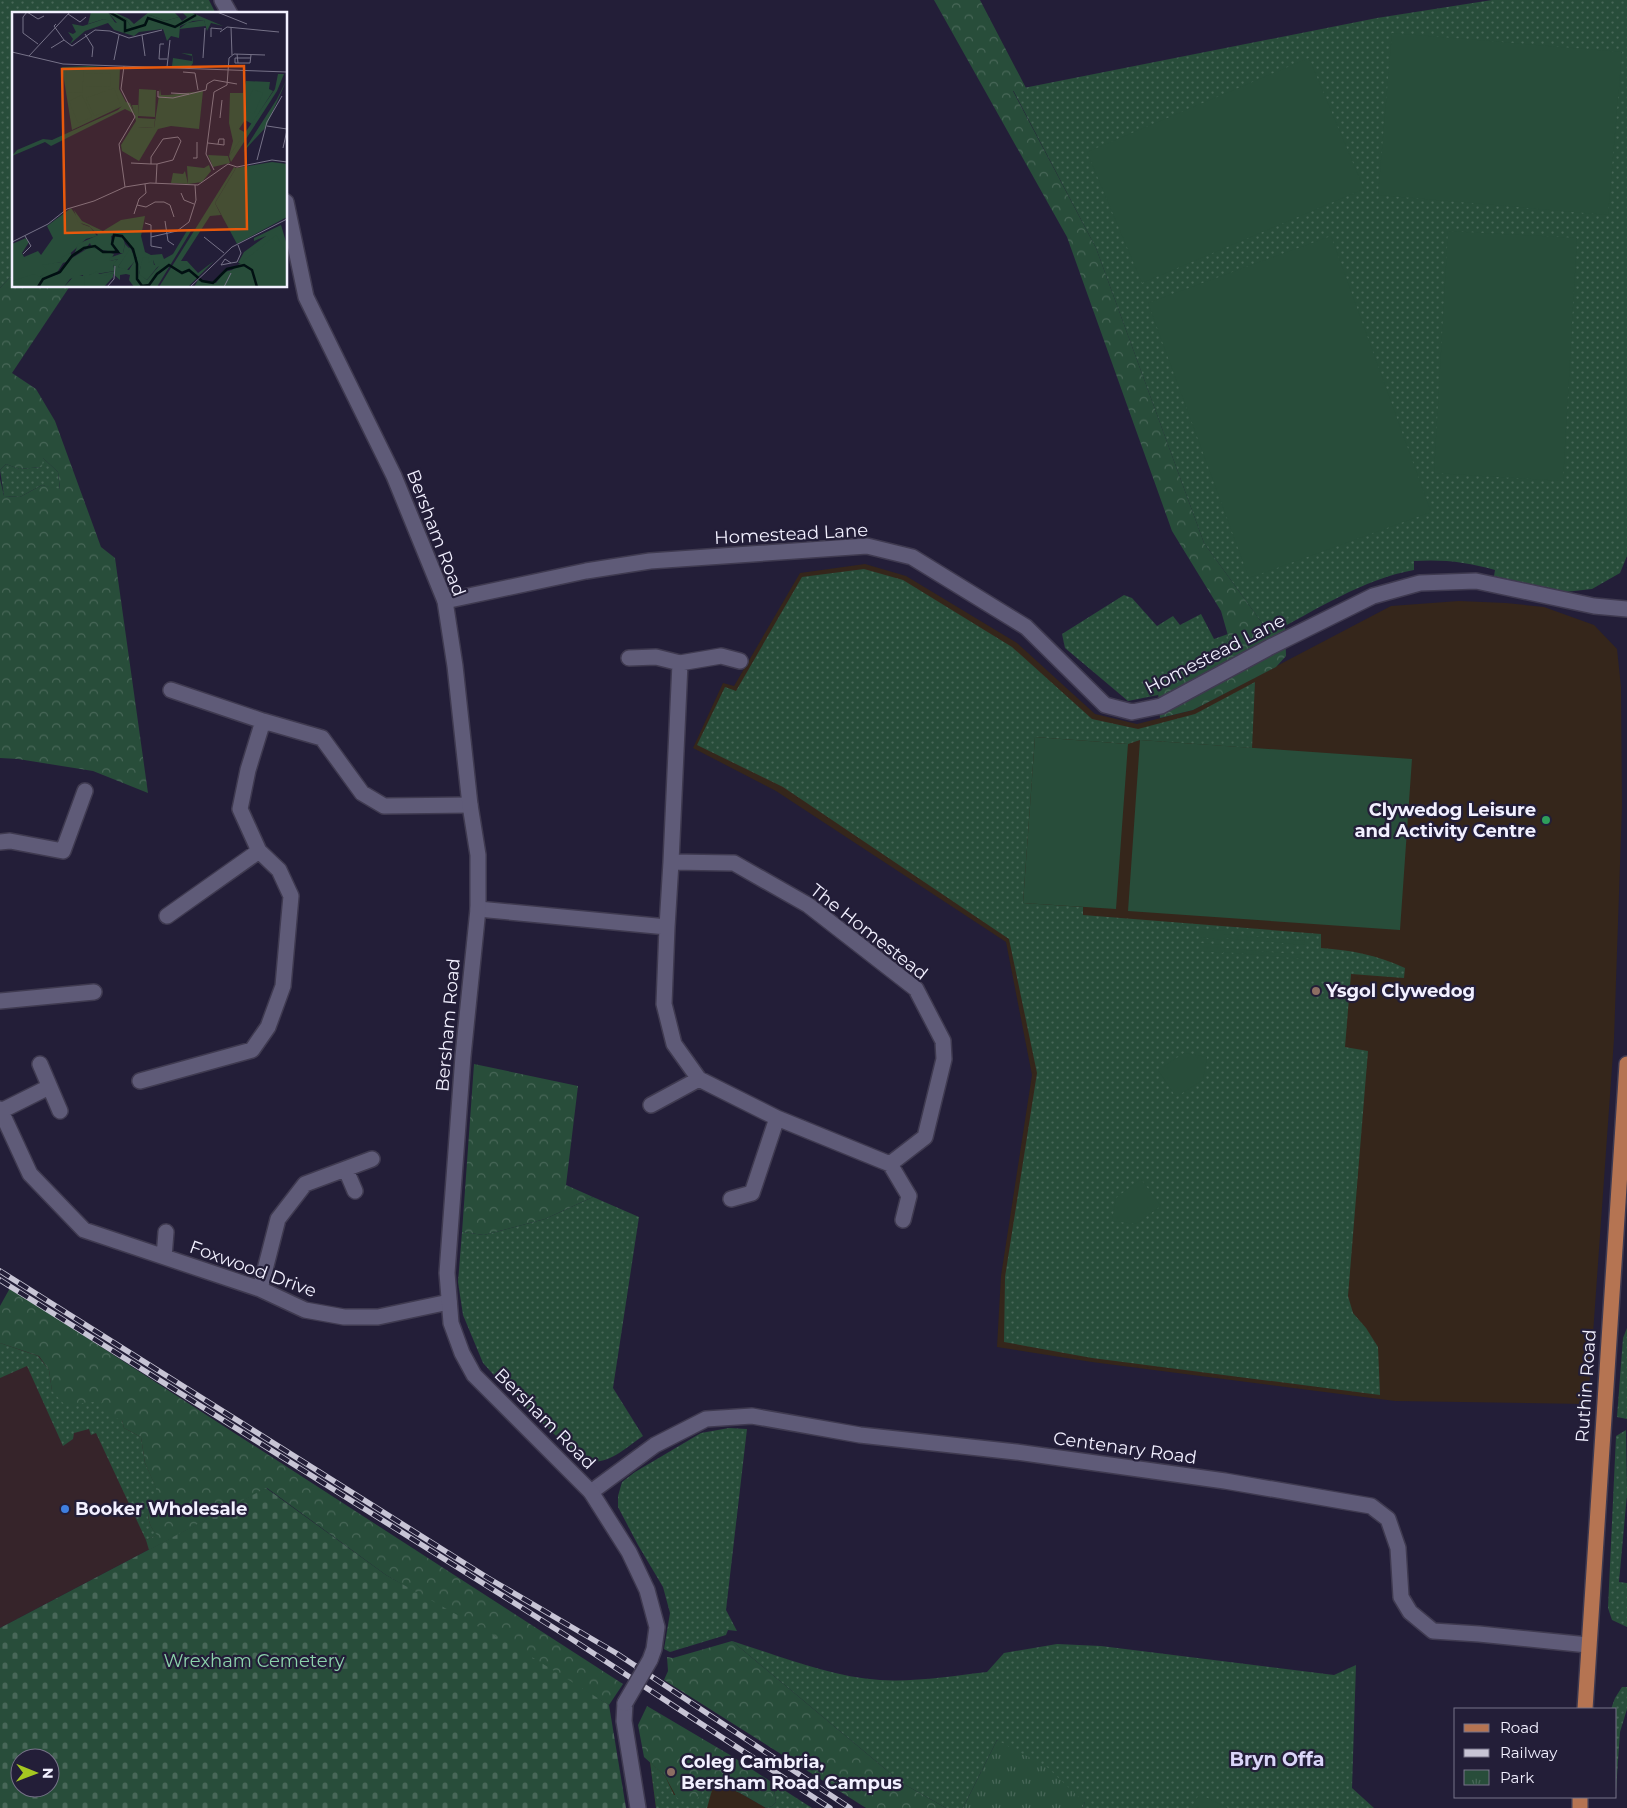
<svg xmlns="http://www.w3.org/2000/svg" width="1627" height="1808" font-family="Montserrat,sans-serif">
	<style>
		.industrial { fill: #36242a }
		.education { fill: #35261b }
		.grass { fill: url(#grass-dots) }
		.forest { fill: url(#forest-crowns) }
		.cemetery { fill: url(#cemetery-stones); fill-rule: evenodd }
		.park { fill: url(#park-tufts) }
		.pitch { fill: #284d3a }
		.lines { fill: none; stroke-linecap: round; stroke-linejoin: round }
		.street-casing { stroke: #3f3a50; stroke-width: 18 }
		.secondary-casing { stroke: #3f3a50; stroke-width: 18 }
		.primary-casing { stroke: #3f3a50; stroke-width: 18 }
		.street { stroke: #5f5b78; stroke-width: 15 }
		.secondary { stroke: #5f5b78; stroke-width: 15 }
		.primary { stroke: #b57452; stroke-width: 15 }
		.rail-casing { stroke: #c7c4d5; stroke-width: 5.5 }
		.rail { stroke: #231e38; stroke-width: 4; stroke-dasharray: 11; stroke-linecap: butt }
		.secondary-bridge-casing { stroke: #3f3a50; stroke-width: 18; stroke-linecap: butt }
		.secondary-bridge { stroke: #5f5b78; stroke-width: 15 }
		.leisure-dot { fill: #2e9e5b; stroke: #231e38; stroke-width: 2 }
		.education-dot { fill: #8d6e63; stroke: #231e38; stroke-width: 2 }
		.shop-dot { fill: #3f7fe0; stroke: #231e38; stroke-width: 2 }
		.labels { text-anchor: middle; stroke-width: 4.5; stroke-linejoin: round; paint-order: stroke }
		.street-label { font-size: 18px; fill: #f2f0ff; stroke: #231e38 }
		.poi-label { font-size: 18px; font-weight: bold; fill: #f2f0ff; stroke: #231e38; text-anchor: start }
		.park-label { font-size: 18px; fill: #8dd3ac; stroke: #231e38 }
		.neighbourhood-label { font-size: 19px; font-weight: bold; fill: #dad5f8; stroke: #231e38 }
		.inset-river { fill: none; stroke: #011012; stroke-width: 2.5 }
		.inset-road { fill: none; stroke: #767288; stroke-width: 1 }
		.view { fill: #e8590c; fill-opacity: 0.15; stroke: #e8590c; stroke-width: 2.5 }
		.inset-edge { fill: none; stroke: #f2f0ff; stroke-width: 2.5 }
	</style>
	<defs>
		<pattern id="grass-dots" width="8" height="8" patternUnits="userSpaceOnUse" patternTransform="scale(1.25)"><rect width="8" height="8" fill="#284d3a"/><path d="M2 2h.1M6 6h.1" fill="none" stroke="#486758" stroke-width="1.8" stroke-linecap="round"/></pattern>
		<pattern id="forest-crowns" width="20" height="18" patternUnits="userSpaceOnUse" patternTransform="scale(1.25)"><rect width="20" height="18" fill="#284d3a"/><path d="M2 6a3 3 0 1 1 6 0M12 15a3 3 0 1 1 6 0" fill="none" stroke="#486758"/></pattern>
		<pattern id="cemetery-stones" width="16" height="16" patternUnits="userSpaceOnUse" patternTransform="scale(1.25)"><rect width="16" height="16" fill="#284d3a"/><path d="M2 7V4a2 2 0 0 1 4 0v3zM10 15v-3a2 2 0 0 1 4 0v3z" fill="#486758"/></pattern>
		<pattern id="park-tufts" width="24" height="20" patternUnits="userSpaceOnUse" patternTransform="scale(1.25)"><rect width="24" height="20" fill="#284d3a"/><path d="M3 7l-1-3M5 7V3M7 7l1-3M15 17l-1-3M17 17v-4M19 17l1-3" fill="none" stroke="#486758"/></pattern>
	</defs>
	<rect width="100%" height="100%" fill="#231e38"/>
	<path class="industrial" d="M0,1315l266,173 -266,140z"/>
	<path class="education" d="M865,564l41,12 111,67 78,71 42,10 56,-14 198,-104 68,-5 47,2 38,4 50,18 23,24 4,38 1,119 -8,233 -26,365 -193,-3 -303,-39 -95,-15 4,-71 31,-201 -26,-133 -230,-151 -83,-43 30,-65 11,3 66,-113z
		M649,1754l91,39 26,15h-110z"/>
	<path class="grass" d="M0,0h209l7,14h-202v259l-14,15z
		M1492,0h135v556l-7,17 -28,16 -27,3 -71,-16 1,-6c-27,-8 -53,-11 -81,-9v9c-51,9 -98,40 -144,64l-66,-91 -108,-295 -83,-158 364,-72z
		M42,457l16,15 2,18 -18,-5 -22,12 -16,-1 -4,-26 6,-6 13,5 23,-2z
		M864,569l39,11 109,67 80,72 46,10 57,-15 60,-32 -3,66 -112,-8 -12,4 -93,-7 -12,166 60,4v8l238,19v14c30,2 56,7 84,20l-1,10 -53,-4 -6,73 23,4 -20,245 5,17 13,15 12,19 2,48 -288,-37 -88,-16 1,-65 32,-204 -28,-134 -226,-152 -86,-42 28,-58 11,4 66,-114z
		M1124,595l8,3 25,28 16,-10 7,9 21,-11 13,25 14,-5 1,5 -13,19 -38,18 -20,16v3l-30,6 -63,-53 -3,-14z
		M593,1197l46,20 -26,171 30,48c-21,14 -35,31 -61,24l-72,-67 -27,-30 -20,-48 -5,-33 4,-50 22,3 61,-16z
		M1627,1328v91l-10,-2 6,-79z
		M0,1343l38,13 11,14 3,21 49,10 21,19 2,8 17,9 4,26 11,24v19l-8,2c0,12 1,19 10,27l-12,5 -50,-107 -5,2 -2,-6 -15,4 -1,6 -10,7 -36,-80 -27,12z
		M729,1428l18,1 -21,181 11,21 -9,-1 -2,5 -56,17 -6,-3 6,-36 -7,-26 -25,-42 -20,-38v-11l4,-14 13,-10 66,-39z
		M1626,1430l1,64 -8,88 8,1v44l-15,-7 -4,-12 8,-172z
		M732,1641c48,15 98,36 148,39 36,2 72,-4 107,-8l17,-19 53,-9 44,2 233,29 22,-10 -4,123 22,20h-292l3,-5 -88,-63 -34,68h-17l-44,-25z
		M1622,1687h5v22l-7,23 -4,58v-81h-5l4,-11z
		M650,1762l15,14 9,19 30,-6 8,1 -5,18h-51z
		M773,1783l39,25h-46l6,-2 4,-4z"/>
	<path class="forest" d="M934,0h46l46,88 -13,3 83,157 108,295 66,91 15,-8 1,30 -10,11 -83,43 -33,8 -2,-26 20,-16 39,-18 12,-19 -8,-28 -49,-80 -105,-294z
		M14,273v13h56l-58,87 24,16 19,32 46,126 14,11 33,235 -55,-22 -75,-12 -18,-1v-279l4,17 16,1 22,-12 18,4 -2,-17 -15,-14 -1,9 -23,2 -13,-5 -6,6v-182z
		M474,1064l104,22 -12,99 27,12 -48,22 -61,16 -22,-3z
		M10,1288l613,396 -14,21 -223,-130 -119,-87 -118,62 -3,-10 11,-5c-8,-9 -9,-15 -9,-27l8,-2v-18l-11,-25 -4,-26 -17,-9 -2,-8 -16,-5 -5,-14 -36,4 -13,-14 -3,-21 -10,-14 -39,-13v-37z
		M732,1641l170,142 44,25h-80l-202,-128 4,-9 -1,-14 6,1z
		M647,1706l83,49 43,28 3,19 -4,4 -6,2 -26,-15 -25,-11 -3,8 -8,-1 -8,12 -9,1 -10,-4 -12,-22 -21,-19 -6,-32z"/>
	<path class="cemetery" d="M266,1488l120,87 141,79 82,51 17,103h-626v-180zM20,1758h30v30h-30z"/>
	<path class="park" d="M997,1740l50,27 38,36 -3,5h-119z"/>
	<path class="pitch" d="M1392,33l230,19 -14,163 -230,-20z
		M1309,58l55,131 -222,94 -55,-131z
		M1448,231l129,7 -14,243 -129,-8z
		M1331,236l100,276 -182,66 -101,-275z
		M1035,737l93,7 -12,165 -93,-6z
		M1140,740l272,19 -12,171 -272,-19z
		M1200,929l24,2v3l81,7 -1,4 -80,-7 -1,2 -23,-3z
		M1200,943l24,2v3l81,7 -1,4 -80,-7 -1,1 -23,-2z
		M1184,1053l23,4 -4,23 -27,17 -18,-27z
		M1141,1179l20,27 -25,18 -24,-3 4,-23z
		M1199,1794l29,14h-36z"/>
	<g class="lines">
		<defs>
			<path id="street" d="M445,601l141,-30 64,-10 217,-15 45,11 114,70 79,78 27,7 29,-6 109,-59 103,-51 47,-13 56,-2 118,25 33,3
				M629,658l27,-1 24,6 41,-7 19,5
				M171,690l92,31 59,17 40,55 22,13 86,-1
				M0,842l10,-1 53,10 22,-60
				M671,862l9,-199
				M478,909l189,18 4,-65 63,1 74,42 108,84 27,52 1,18 -19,78 -35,27 -113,-46 -78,-39 -25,-35 -10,-40 3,-77
				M167,916l92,-65
				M0,1001l94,-9
				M40,1064l20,47
				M140,1081l112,-31 16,-23 15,-41 8,-90 -12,-26 -20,-19 -19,-42 8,-39 15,-49
				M651,1105l48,-26
				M0,1109l30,65 54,56 176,59 45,21 39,7h34l71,-15
				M1,1111l48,-24
				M890,1164l19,32 -6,24
				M346,1170l9,21
				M731,1199l21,-6 25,-75
				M164,1257l2,-25
				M260,1289l18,-70 27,-35 67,-25
				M591,1492l64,-47 51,-26 46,-3 108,19 156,17 209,29 146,25 17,13 10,29 3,49 9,15 23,19 46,3 109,11"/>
			<path id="secondary" d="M222,0l8,14
				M286,202l20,95 88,179 51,125 10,65 15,139 8,50v54l-15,147 -16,217 4,50 11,30 12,22 117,117 38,60 18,38 10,37 -3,22 -4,11
				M625,1703l-1,18 14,87"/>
			<path id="primary" d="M1585,1709l42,-645
				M1580,1808v-11"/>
		</defs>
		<use href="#street" class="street-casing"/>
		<use href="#secondary" class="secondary-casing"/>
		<use href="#primary" class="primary-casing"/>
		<use href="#street" class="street"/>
		<use href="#secondary" class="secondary"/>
		<use href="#primary" class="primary"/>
		<defs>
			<path id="rail" d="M0,1271l488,307 128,75 234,155
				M0,1280l570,358 260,170"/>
		</defs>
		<use href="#rail" class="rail-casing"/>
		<use href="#rail" class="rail"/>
		<defs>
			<path id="secondary-bridge" d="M625,1703l25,-43"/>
		</defs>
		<use href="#secondary-bridge" class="secondary-bridge-casing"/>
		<use href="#secondary-bridge" class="secondary-bridge"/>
	</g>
	<circle class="leisure-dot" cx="1546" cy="820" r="5"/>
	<g class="education-dot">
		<circle cx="1316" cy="991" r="5"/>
		<circle cx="671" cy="1772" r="5"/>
	</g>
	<circle class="shop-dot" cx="65" cy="1509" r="5"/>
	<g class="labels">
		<g class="street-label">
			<text transform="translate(436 533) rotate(69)" y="6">Bersham Road</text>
			<text transform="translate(791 534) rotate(-3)" y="6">Homestead Lane</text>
			<text transform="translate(1215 654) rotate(-27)" y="6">Homestead Lane</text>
			<text transform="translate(869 932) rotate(38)" y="6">The Homestead</text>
			<text transform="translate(448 1025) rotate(-85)" y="6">Bersham Road</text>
			<text transform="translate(253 1269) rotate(20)" y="6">Foxwood Drive</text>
			<text transform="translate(1586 1386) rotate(-86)" y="6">Ruthin Road</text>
			<text transform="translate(545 1419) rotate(45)" y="6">Bersham Road</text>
			<text transform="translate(1125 1448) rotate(8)" y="6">Centenary Road</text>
		</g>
		<g class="poi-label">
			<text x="1536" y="816" text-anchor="end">Clywedog Leisure<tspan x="1536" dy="21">and Activity Centre</tspan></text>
			<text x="1326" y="997">Ysgol Clywedog</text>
			<text x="75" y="1515">Booker Wholesale</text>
			<text x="681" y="1768">Coleg Cambria,<tspan x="681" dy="21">Bersham Road Campus</tspan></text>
		</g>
		<g class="park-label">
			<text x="254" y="1667">Wrexham Cemetery</text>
		</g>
		<g class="neighbourhood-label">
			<text x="1277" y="1766">Bryn Offa</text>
		</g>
	</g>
	<g transform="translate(12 12)">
		<rect width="275" height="275" fill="#231e38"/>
		<path d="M79,0h17l8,12 -12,-5 -16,5zM97,0h5l15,7 5,5 15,-12h25l5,5 -14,4 -15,-6 -7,10 -11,3 -6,-9zM192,8l2,6 -27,3 8,-6zM169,41l11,1 1,9 -2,3h-19l1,-8 19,3v-5zM76,54l32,2 -1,21 8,15 -55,26 -10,-63zM275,67l-21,48 -23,25 34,-53zM234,69l24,1 -1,7 4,2 -21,33 -7,-4 -6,9 7,4 -17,23 4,-15 -4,-18 1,-30h13zM148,77l1,6h7l35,-4 -4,38 -28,-3 -13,3 -19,32 -17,-10 -1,-6 15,-24 -4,-16h6v22l16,1zM196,143l20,1 2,7 -17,4zM197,153l2,6 -9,11 -14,2 -1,-18 17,2zM59,196l11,16 8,3 7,9 -11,3 -25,23 -13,3v7l-8,5 -28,4v-37l14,-6 3,4 -7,11 2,4 14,-6 3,4 12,-17 -6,-12zM101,224l10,2 2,6 -2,9h-6l2,-2 -6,-5zM78,235l24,7 -4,7 8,-2 -5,6 2,6 -26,4 24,-2v4l-9,10h-20l-1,-12 -13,4 -6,8h-25l4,-8 16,-5 13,-16zM118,235l6,13 -10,11 -8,-4zM130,245h11l-2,4 2,-2 1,6h5l-12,15 -8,-5z" fill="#284d3a"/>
		<path d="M96,0l18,7 6,9 11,-3 7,-10 15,6 14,-4 3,4 5,-4 -5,-5h8l33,14 -12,-3 -4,8 -3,-11 -11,1 -13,5 -1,12 -8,-2 -4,5 -4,-12 -24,3 -5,4 -20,-6 -6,-7 -23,8 -15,13 3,-5 -5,-7 5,2 3,-2 -4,-8 11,2 21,-7 13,4zM266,62h6l-7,17 -46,71 -2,-6 46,-67zM114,90l4,1 5,11 -10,-5 -74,37 -6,-4 -33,14 5,-6 26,-11 9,1 66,-30zM222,155l2,1 -21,35 6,12 -11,1 -29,45h6l11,12 16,-12 -26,26h-29zM173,159l3,13 -17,-1 2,-10 10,1zM62,198l8,11 21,10 18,-11 24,-4 -4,20 4,16 6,3 11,-1 2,5 9,-5 15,-25 3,2 -34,56h-23l-5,-7 1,-5 -4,-1 -6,1v5l-8,-7 -8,3h-16l9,-5 2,3 16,-3 -2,-7 5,-5 -8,2 -1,-3 14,-5 2,-9 5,5 -12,18 11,3 8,-13 -6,2 3,-9 -16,-16 -7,2 1,9 4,4 -3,3 -21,-4 -2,-5 -6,7 -9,2 3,-8 20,-9 -9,-9 -11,-4zM131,245l6,1 -1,5 5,-3 3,8 3,-2 -12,14 -8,-6zM269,213l6,20v24l-49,-6 6,-11 22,-16 -12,5v-3zM59,241l1,7 -9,3 -7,11 -13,5 -4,8h-27v-6l22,-7 6,3 8,-6 -6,-6 19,-3 1,-5zM62,264h11l-1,11h-20z" fill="#284d3a" fill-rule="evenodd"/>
		<path d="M260,150l15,2v53l-50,27 -22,-41 21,-35z" fill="#284d3a"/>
		<path d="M264,223l11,19v33h-93l4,-7 18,3 8,-11 8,-2z" fill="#284d3a"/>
		<path d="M55,57l17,1 -2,23 -16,-1zM74,61l25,1 -1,13 -24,-1zM102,76l7,18 -27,10 -8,-18zM127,77l17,1 -1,27 -17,-1zM241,77l10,4 -9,21 -10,-5zM70,83l10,22 -14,6 -9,-22zM126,106l17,1 -1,9 -16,-1z" fill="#284d3a"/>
		<path class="inset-river" d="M97,0l16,9v10l20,-6 3,-7 27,9 21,-12M26,275l5,-8 17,-7 12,-16 12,-8 11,-2 8,6h15l-6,-8 2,-9 8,1 11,13 4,15v15l5,7 7,-1 8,-11 12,-9 13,8 7,-3 13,11 11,2 14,-14 17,-4 8,5 5,17"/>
		<path class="inset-road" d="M15,0l-4,5v16l15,11M15,0l11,7 6,-3M205,0l30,12M56,2l12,8 6,-5M44,12l-2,2 10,14 8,6 23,-16 15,1 19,7 33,-8M219,15l1,28M208,20l7,-5 52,5M73,22l8,13 -1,10M130,23l3,21M199,25v-9l11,1M152,32h-4l-1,15h8M39,36l13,-8M0,40l51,12 224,8M225,42l1,9h12l1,-8M17,44l41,-44M191,46l2,-30M102,48l5,-25M226,51h-3v-5h16M112,54l-3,23 14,28 -16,27 6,43M155,55l3,-27M171,60l12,1 3,17M146,79v6l15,1 33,-8 1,-6 7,-4 23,4M159,81l18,1M208,106l2,-18M255,114l20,3M196,131l16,2v-6h-5l-1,5M271,136l4,-18M181,146h4v-16M245,148l10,-38 15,-26M119,151l20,1M202,158l-8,-16 6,-47 2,-15 13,-7 2,-27 5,-4 31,1M144,171l1,-19h-6v-7l12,-18 15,-2 3,4 -8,19 -16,4M169,181l3,7 10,4M125,193l9,2 9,-5h9l6,3 4,12M122,202l5,-15 7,-6 -1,-9M153,209l3,20 6,4M133,211l6,2v21l11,2M139,225l26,-6 12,-9 7,-22 -1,-15M192,225l20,16M0,230l36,-18 19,-15 27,-8 31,-14 25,-4 48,2 30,-21 9,3 35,-7 15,2M11,242l8,-8 -6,-10M219,251l-6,-4 -4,6 10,-2 6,-1 4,-9 -3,-8M95,275l7,-8 1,-13M178,275l42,-40 55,-28M212,275l7,-14"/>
		<path class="view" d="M232,54l3,163 -182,4 -3,-164z"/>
		<rect width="275" height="275" class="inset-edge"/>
	</g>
	<rect x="1454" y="1708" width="162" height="90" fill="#231e38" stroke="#767288"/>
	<rect x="1464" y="1724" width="25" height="8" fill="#b57452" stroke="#767288"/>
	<text x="1500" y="1733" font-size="15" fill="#f2f0ff">Road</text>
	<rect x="1464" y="1749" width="25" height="8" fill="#c7c4d5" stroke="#767288"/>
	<text x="1500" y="1758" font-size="15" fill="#f2f0ff">Railway</text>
	<rect x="1464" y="1770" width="25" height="15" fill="url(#park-tufts)" stroke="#767288"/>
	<text x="1500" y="1783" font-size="15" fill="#f2f0ff">Park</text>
	<g transform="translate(35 1773) rotate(91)"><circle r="24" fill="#231e38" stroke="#767288"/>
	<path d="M0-4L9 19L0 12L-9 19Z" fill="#a6c821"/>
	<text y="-8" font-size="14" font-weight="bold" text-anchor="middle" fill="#f2f0ff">N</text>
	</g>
</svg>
